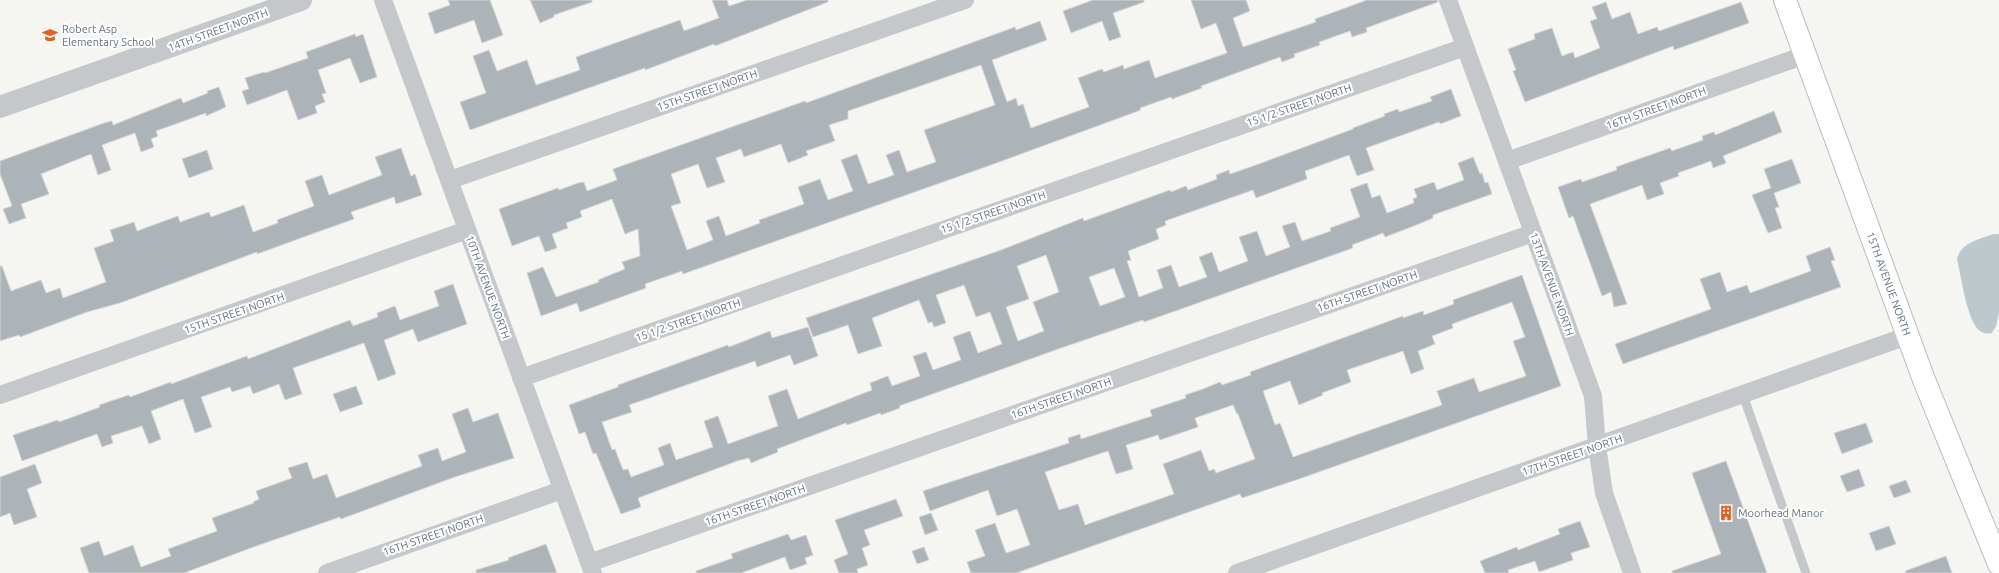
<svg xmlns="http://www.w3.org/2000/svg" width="1999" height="573" font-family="Ubuntu,sans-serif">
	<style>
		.water { fill: #bdc8cd }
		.building { fill: #acb4ba; stroke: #d6d6d4; fill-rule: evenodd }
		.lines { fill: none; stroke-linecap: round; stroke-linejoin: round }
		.secondary-casing { stroke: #b6bbc0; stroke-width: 24 }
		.service { stroke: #c4c8cb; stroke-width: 9 }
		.minor { stroke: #c4c8cb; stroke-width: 18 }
		.tertiary { stroke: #c4c8cb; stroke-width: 22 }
		.secondary { stroke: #fff; stroke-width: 22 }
		.labels { text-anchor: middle; stroke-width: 4; stroke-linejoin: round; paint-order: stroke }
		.poi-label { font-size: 11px; fill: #627284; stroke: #fff; text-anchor: start }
		.street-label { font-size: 11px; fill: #627284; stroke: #fff }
	</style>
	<rect width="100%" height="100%" fill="#f5f5f1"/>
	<path class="water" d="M1994,234h5v79l-3,13 -4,7c-5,1 -7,1 -12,-2 -13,-9 -19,-56 -23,-72 4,-16 22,-20 37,-25z"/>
	<path class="building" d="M448,0h42l13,35 -21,8 -8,-23 -39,14 -7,-21 22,-8z
		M530,0h62v2l-38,13v2l-14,6z
		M712,0h15l2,6 18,-6h81v2l-113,44 -1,-2 -69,26v-2l-175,62 -10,-28 26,-9 -13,-37 16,-6 8,21 30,-11 9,25 44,-15 -4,-13 104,-37 4,11 35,-13z
		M1093,0h51v2l-31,11 8,24 -12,4 -7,-20 -31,12 -8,-22z
		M1191,0h55l4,11 -17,7 10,29 73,-25 -1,-3 52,-19h71v2l-72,26 1,4 -15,5 -2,-6 -31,11 1,3 -26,9 1,3 -13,5 -2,-5 -79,29 1,2 -30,11 -1,-2 -31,11 1,2 -150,55 -308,109 -1,-3 -37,13 1,4 -66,24 -3,-9 -36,13 -14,-43 16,-6 13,30 43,-15 -1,-2 27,-11 -3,-7 18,-6 -2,-27 -13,5 -13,-35 -32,12 2,6 -16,6 2,5 -16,6 5,14 -12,4 -6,-16 -27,10 -13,-37 59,-21 1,2 19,-7 6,-1 3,9 30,-11 -4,-11 192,-68 1,2 209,-76 1,3 24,-9 7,19 -55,20 15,42 9,-4 2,8 5,-2 8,24 58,-21 -11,-29 24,-9 2,3 19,-7 1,4 25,-9 6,18 72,-25 -11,-30 -15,6zM981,65l14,40 -71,25 12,32 -29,10 -8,-22 -13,5 8,20 -26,9 -11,-30 -16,6 12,31 -25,9 -8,-21 -22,8 6,17 -45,16 1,3 -34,13 -7,-20 -13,5 7,19 -26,10 -16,-44 10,-3 -10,-29 27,-10 9,24 18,-6 -9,-24 25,-9 3,8 37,-13 7,19 20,-8 -2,-4 29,-10 -6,-16 19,-6v-8z
		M1606,2l6,17 18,-7 8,22 19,-7 2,4 82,-29 8,21 -75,27 -1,-4 -148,56 -12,-31 3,-1 -8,-21 27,-10 -1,-5 18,-6 10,28 11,-4 2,6 25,-10 -10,-27 7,-2 -5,-12z
		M355,34l1,3 7,-3 14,43 -17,6 -10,-25 -32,12 8,23 -4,1 3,8 -10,4 2,7 -19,7 -11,-30 -40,15 -5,-14 7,-2 -4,-11 19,-6 1,1 43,-15 -2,-6z
		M219,87l7,20 -20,9v-3l-50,18 2,5 -7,3 3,8 -13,5 -6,-19 -33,12 9,25 -13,5 -7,-21 -50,20 8,20 -28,10 5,14 -17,6 -6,-15 9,-3 -12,-32v-13l104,-38 8,-2 1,4 68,-27 2,5 25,-10 -1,-2z
		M1451,89l10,27 -21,8 -1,-2 -73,26 8,22 -17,6 -8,-21 -44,16 2,8 -51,19 -3,-8 -88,31 1,4 -10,4 3,10 -31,12 3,9 -4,1 12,36 24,-9 -6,-18 14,-5 8,22 28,-10 -8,-20 13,-5 7,20 29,-11 -9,-24 18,-6 9,25 24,-9 -8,-21 13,-4 7,19 29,-10 -1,-3 30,-11 -10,-28 17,-6 5,15 8,-3 7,18 27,-10 -1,-4 4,-2 -3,-8 20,-7 3,8 27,-10 -6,-17 15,-6 7,17 2,-1 3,10 3,-1 4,12 -59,21v3l-19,8 -29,11 -2,-4 -31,12 1,3 -172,61 -37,13 -1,-2 -82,28 -162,58 1,2 -19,7 -1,-2 -33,12 -1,-2 -69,26 1,3 -27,11 -2,-5 -12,3 -99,37 3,9 -20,7 -25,-61 -3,1 -8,-22 -6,2 -10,-29 49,-18v-2l110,-40 1,2 41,-16 2,7 36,-11 10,29 -24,9 -4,-10 -33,12 -2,-6 -126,44 3,7 -30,10 10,28 3,-1 8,21 5,-1 3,8 33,-12 -6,-17 12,-5 6,17 37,-13 -9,-26 14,-5 10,28 50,-18 -10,-30 19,-7 11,30 74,-29 -2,-7 18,-7 4,10 28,-10 -7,-20 13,-4 7,18 28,-10 -8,-23 17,-6 8,22 24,-9 -12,-32 -14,5 -12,-32 -28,10 10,28 -12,4 -2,-5 -4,1 -9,-23 -47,18 10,28 -24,8 -10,-29 -35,12 -7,-19 195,-68 82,-32 1,3 86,-31 1,2 15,-6 2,4 29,-11 -1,-4 13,-5 1,4 26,-9 97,-36v-1l32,-12 -1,-2 14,-5 1,3 33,-11 -2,-4zM1046,255l13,37 -26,10 11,29 -26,10 -12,-34 23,-8 -12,-33zM1114,268l11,29 -25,9 -11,-29z
		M1774,111l8,21 -59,24 3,7 -13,5 -2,-7 -33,12 1,3 -19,7 4,11 -17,6 -5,-15 -52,19 37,100 -13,3 -3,-15 -9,4 -29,-80 -4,2 -11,-31 23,-8 1,3 35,-12 -1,-3 54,-19 2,3 31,-11 -1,-4 12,-4 1,3z
		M401,148l10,28 4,-2 7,21 -26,9 -2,-7 -43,15 3,7 -42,15 -55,20v-2l-137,51 -33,9 -67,25 -1,-2 -19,6v-75h2l9,25 30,-11 5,13 14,-5 3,10 43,-16 -12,-34 20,-7 -4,-11 24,-8 3,9 41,-15 2,6 29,-10 2,5 33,-12 9,27 25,-9 -1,-3 37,-14 -9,-25 17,-6 7,20 53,-20 -7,-18z
		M207,150l6,19 -24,9 -7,-19z
		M1792,159l9,24 -27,10 5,14 -4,1 7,20 -14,5 -16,-38 19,-7 -7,-19z
		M1830,247l5,13 -4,1 10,26 -218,77 -8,-20 96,-35 -11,-30 20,-7 7,20 20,-7 3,8 61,-22 -5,-15z
		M1522,275l39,111 -262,93 -57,19 -2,-4 -224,79h-45l-4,-11 18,-6 -10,-26 20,-7 11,30 24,-8 -13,-36 -20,7 -9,-26 -58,21 -7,-20 146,-48 -1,-5 12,-4 1,5 71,-23 -2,-6 36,-12 -1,-3 18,-6 17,-7 2,3 29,-10 -1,-3 153,-56v2l20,-7 1,4 30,-11 -1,-4zM1512,302l13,35 -12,4 13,35 -47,16 -5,-14 -37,13 5,14 -149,52 -13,-34 -5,2 -12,-34 27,-10 9,24 24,-10 -1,-2 29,-11 -4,-12 56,-19 8,23 13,-5 -6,-18 17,-7 -3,-8 21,-8 -1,-4zM1233,405l4,9h1l17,45 -39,14 -2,-4 -5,2 -8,-21 -38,14 11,30 -89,31 -7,-21 -19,6 -14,-38 63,-21 8,23 17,-5 -7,-24 32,-10 2,5 38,-13 -3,-9z
		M453,284l14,40 -49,18 -5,-13 -29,11 12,34 -18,7 -14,-38 -71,25 9,26 -17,6 -6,-16 -26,10 -3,-8 -18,6 -2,-5 -29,10 11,30 -17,6 -12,-34 -32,12 10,28 -12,5 -7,-18 -31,10 2,7 -11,4 -5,-13 -75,27 -9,-26 45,-15 1,2 41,-15 -1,-2 30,-10 1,2 41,-15v2l76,-28 1,3 102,-39 3,6 25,-9 -1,-4 18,-7 5,14 39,-14 -5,-15z
		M356,386l7,18 -23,8 -7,-18z
		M468,408l5,14 25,-9 16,45 -62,20 -111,41 -1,-2 -81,28 -75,28h-95l-9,-25 19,-7 5,15 29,-11 8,22 30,-11 -3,-7 49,-18 -5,-13 42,-15 -1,-1 6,-3 -3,-8 36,-13 -4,-10 19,-6 6,17 14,-5 9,24 86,-32 -4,-11 20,-7 4,13 24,-9 -14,-38z
		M1866,423l7,19 -31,12 -8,-21z
		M1726,461l41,112h-95v-2l49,-17 -29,-81z
		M35,464l7,19 -15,6 10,28 -23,8 -4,-12 -10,4v-40z
		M1859,469l6,17 -18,6 -7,-16z
		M1906,480l5,12 -17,6 -5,-12z
		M896,499l7,17 -39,14 6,15 -8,3 6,17 -11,4 1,4h-19l-5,-13 14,-6 -13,-34z
		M931,513l7,17 -13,5 -6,-18z
		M1580,521l10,26 -19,6 2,7 -34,12 -4,-11 -27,9 1,3h-24l-5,-12 37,-14 1,3 42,-16 -2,-5z
		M1889,526l7,18 -20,7 -7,-18z
		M788,534l3,6 15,-5 7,20 -8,3 2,6 -17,6 -5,-13 -44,16h-45v-2l37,-13 -2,-4z
		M546,544l11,29h-81v-3l33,-10 -1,-2z
		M924,547l5,13 -12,4 -5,-13z
		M1946,556l6,17h-46l-1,-2z"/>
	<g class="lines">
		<defs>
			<g id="secondary">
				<path id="s1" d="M1785,0l139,380 75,184"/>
			</g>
		</defs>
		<use href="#secondary" class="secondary-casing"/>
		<path class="service" d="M1743,395l63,178"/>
		<path class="minor" d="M383,0l210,573
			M1448,0l145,396 4,50 7,47 28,80
			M1507,161l298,-106
			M450,180l515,-180
			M521,378l944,-331
			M0,395l467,-165
			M589,563l944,-330
			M327,573l235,-83
			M1237,573l670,-237"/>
		<path class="tertiary" d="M0,107l301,-107"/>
		<use href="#secondary" class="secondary"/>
	</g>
	<defs>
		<symbol id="school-bare" viewBox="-9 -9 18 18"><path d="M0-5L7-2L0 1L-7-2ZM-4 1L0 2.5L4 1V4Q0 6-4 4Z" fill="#ee5c18" stroke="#fff" stroke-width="2.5" paint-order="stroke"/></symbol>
		<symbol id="building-bare" viewBox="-9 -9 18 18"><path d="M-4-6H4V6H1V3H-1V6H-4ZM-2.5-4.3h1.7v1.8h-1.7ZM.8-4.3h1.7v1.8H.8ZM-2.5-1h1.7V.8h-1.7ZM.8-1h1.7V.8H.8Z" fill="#ee5c18" stroke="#fff" stroke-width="2.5" paint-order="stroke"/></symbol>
	</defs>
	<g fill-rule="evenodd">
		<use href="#school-bare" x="39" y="24" width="22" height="22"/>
		<use href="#building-bare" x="1715" y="502" width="22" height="22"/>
	</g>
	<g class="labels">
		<g class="poi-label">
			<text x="62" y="33">Robert Asp<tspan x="62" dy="13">Elementary School</tspan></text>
			<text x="1738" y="517">Moorhead Manor</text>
		</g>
		<g class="street-label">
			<text transform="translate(218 30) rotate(-20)" y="4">14TH STREET NORTH</text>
			<text transform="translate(707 90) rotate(-19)" y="4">15TH STREET NORTH</text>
			<text transform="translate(1299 105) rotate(-19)" y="4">15 1/2 STREET NORTH</text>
			<text transform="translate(1656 108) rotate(-20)" y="4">16TH STREET NORTH</text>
			<text transform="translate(993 212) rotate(-19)" y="4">15 1/2 STREET NORTH</text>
			<text dy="4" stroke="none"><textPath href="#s1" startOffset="302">15TH AVENUE NORTH</textPath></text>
			<text transform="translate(1552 284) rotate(70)" y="4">13TH AVENUE NORTH</text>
			<text transform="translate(488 287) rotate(70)" y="4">10TH AVENUE NORTH</text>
			<text transform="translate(1367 291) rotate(-19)" y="4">16TH STREET NORTH</text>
			<text transform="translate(234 313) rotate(-19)" y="4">15TH STREET NORTH</text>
			<text transform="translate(688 320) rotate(-19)" y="4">15 1/2 STREET NORTH</text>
			<text transform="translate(1061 398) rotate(-19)" y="4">16TH STREET NORTH</text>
			<text transform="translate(1572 455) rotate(-19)" y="4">17TH STREET NORTH</text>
			<text transform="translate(755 505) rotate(-19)" y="4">16TH STREET NORTH</text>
			<text transform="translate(433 535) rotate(-19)" y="4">16TH STREET NORTH</text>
		</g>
	</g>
</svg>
